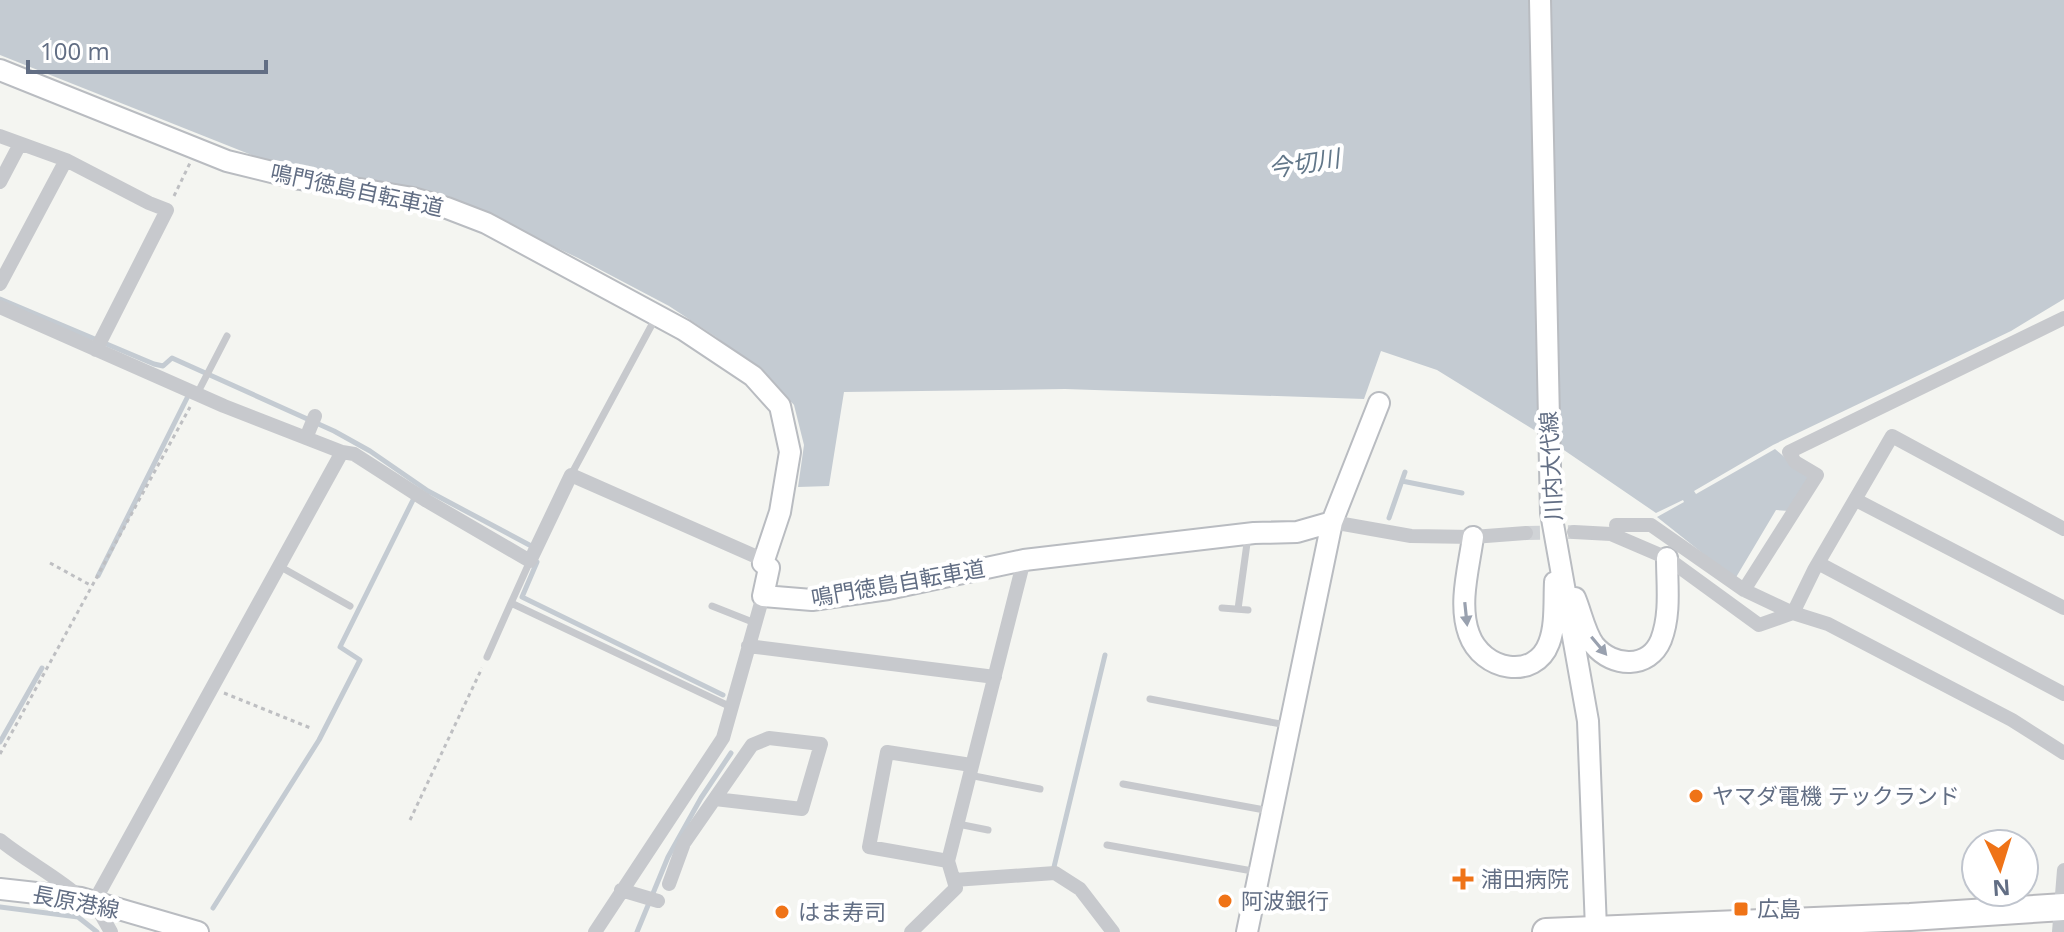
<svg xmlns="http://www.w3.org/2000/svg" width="2064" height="932" font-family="'Open Sans','Noto Sans JP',sans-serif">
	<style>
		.water { fill: #c4cbd2 }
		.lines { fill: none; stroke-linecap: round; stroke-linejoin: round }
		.stream { stroke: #c4cbd2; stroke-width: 5 }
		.street-tunnel { stroke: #d0d3d6; stroke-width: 14; stroke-dasharray: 14 7; stroke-linecap: butt }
		.secondary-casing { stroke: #b9bcc1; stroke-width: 24 }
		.highway-casing { stroke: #b9babe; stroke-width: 30 }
		.path { stroke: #bebfc2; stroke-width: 3; stroke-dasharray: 4 4; stroke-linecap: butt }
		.lane { stroke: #c7c9cd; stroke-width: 7 }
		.street { stroke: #c7c9cd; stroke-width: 14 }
		.secondary { stroke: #fff; stroke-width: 20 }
		.highway { stroke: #fff; stroke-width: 26 }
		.oneway { fill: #99a1af }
		.poi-dot { fill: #ef7317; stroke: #fff; stroke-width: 3 }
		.labels { text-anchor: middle; stroke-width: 8; stroke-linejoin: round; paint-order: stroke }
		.street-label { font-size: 22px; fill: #626e84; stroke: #fff }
		.poi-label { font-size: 22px; fill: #626e84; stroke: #fff; text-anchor: start }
		.water-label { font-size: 24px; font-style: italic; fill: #627789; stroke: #fff }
	</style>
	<rect width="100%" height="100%" fill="#f4f5f1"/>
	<path class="water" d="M0,0h2064v299l-53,32 -238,114 -79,46 2,3 79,-45 34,29 -20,33 -13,-1 -41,69 -78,-62 27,-15 -1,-2 -27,13 -117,-80 -102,-63 -56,-19 -17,48 -299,-10 -221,3 -15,94 -31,1 6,-42 -10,-40 -24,-27 -54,-41 -47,-31 -91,-48 -131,-62 -178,-34 -269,-107z"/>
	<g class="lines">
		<path class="stream" d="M0,299l154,65 9,2 9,-8 162,73 36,20 58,40 107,57
			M1402,481l60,12
			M1389,518l16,-46
			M537,562l-15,35 201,98
			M98,576l89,-178
			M0,742l42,-74
			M1054,867l51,-212
			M0,907l78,10 19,15
			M213,908l106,-168 41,-80 -20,-13 76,-153
			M637,932l31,-75 33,-59 30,-45"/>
		<path class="street-tunnel" d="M1526,533l48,-1"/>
		<defs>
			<path id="secondary" d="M1540,0l11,513 37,208 8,208
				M0,70l227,91 73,18 113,19 34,10 39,15 198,107 69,46 27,30 10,46 -10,60 -17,51 6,5 -6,28 49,4 76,-11 136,-29 230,-27 43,-1 35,-10
				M1473,537c-4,30 -15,67 -4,97 13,37 66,47 80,9 7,-18 5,-42 6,-61
				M1575,598c6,14 10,35 19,47 19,23 55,24 67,-5 10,-26 6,-55 6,-82
				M0,889l81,9 117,34
				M1247,932l85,-410 47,-119"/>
			<path id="highway" d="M1546,932l364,-15 154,-10"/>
		</defs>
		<use href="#secondary" class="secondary-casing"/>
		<use href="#highway" class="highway-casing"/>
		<path class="path" d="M174,196l16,-33
			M50,563l42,23
			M224,693l89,36
			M0,754l190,-347
			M410,820l72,-152"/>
		<path class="lane" d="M197,394l30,-58
			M571,475l85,-158
			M530,561l-19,42 220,104
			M279,566l71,40
			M712,606l43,17
			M1222,608l26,2
			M1238,609l10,-73
			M487,657l24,-54
			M1150,699l136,26
			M969,775l71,14
			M1123,784l147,27
			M958,824l30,6
			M1107,845l151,27"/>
		<path class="street" d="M0,136l66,24 -66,124
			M66,160l83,43 18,7 -71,140
			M0,182l20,-38
			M0,307l224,99 118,46 12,2 73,47 103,60 41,-86 186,82 6,6
			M2064,318l-275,134 6,10 22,13 -73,115 49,23 35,11 184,96 52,33
			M306,438l9,-22
			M1856,500l208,108
			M1332,522l79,14 62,1 53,-4
			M1616,525h35l93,65
			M1574,532l37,2 56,24 92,67 34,-12 21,-43 78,-134 172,93
			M1818,563l246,131
			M748,646l247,31
			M0,840c26,21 56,36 81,58
			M948,861l-79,-14 18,-95 84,13
			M954,880l101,-7 25,16 33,43
			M669,884l15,-41 68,-98 17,-7 52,6 -19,65 -87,-10
			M621,890l37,11
			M111,932l-17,-30 248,-450
			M595,932l128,-194 40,-142
			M911,932l45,-44 -8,-27 76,-301
			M2059,932l5,-62"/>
		<use href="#secondary" class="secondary"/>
		<use href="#highway" class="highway"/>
	</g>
	<defs><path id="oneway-solid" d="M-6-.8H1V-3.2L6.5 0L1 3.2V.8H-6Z" transform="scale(2)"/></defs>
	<g class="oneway">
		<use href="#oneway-solid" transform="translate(1466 614) rotate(84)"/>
		<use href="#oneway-solid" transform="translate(1599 646) rotate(50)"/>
	</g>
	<g class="poi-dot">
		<circle cx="1696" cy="796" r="8"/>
		<path d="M1459 867h8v8h8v8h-8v8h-8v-8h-8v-8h8z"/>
		<circle cx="1225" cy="901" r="8"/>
		<rect x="1733" y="901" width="16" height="16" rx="4"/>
		<circle cx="782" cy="912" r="8"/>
	</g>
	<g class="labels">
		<g class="street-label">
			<text transform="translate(357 190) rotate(12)" y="8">鳴門徳島自転車道</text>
			<text transform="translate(1551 466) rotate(-93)" y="8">川内大代線</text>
			<text transform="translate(898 583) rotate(-10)" y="8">鳴門徳島自転車道</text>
			<text transform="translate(76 902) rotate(11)" y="8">長原港線</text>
		</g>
		<g class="poi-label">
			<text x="1712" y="804">ヤマダ電機 テックランド</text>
			<text x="1481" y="887">浦田病院</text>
			<text x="1241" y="909">阿波銀行</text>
			<text x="1757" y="917">広島</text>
			<text x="798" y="920">はま寿司</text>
		</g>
		<g class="water-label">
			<text transform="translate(1304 164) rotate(-9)" y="8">今切川</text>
		</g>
	</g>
	<g transform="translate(2000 868) rotate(176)"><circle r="38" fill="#ffffff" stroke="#c0c5ce" stroke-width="2"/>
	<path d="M0-6L14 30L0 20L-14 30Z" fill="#ef7317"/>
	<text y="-12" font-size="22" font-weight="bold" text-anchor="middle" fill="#626e84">N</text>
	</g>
	<path d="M28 60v12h238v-12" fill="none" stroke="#626e84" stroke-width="4"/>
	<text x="40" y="60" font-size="24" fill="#626e84" stroke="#ffffff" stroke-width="6" paint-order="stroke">100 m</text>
</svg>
